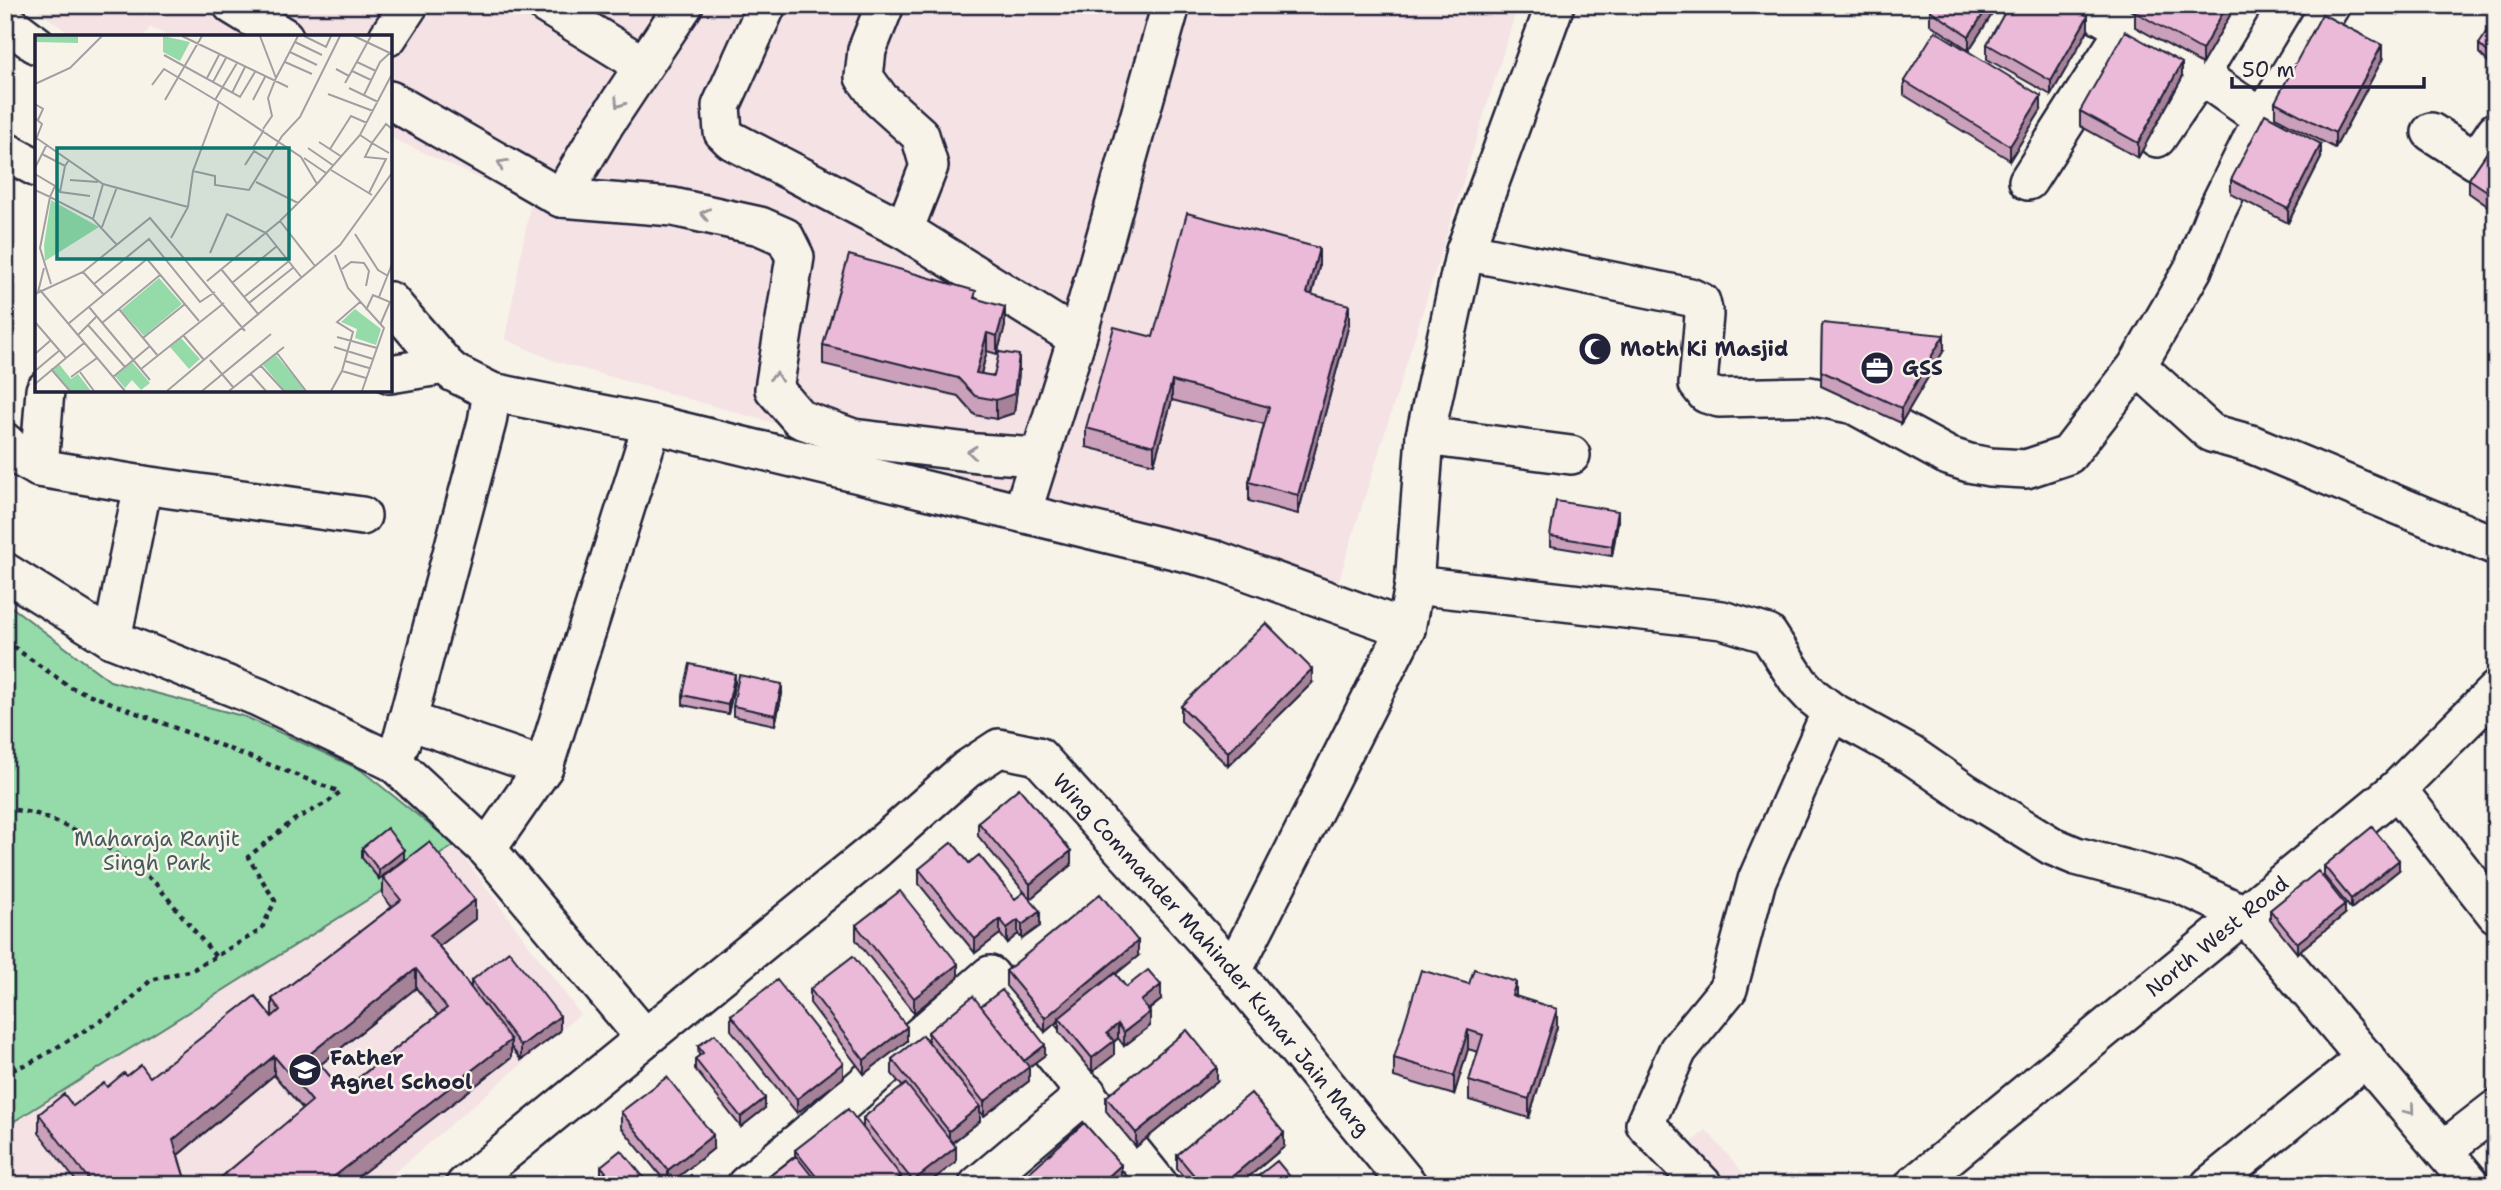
<svg xmlns="http://www.w3.org/2000/svg" width="2501" height="1190" font-family="'Shantell Sans',sans-serif">
	<style>
		.built { fill: #f4e2e4 }
		.green { fill: #95dba9; stroke: #5c7e72; stroke-width: 2 }
		.lines { fill: none; stroke-linecap: round; stroke-linejoin: round }
		.minor-casing { stroke: #22223b; stroke-width: 42 }
		.path { stroke: #22223b; stroke-width: 4.5; stroke-dasharray: 5 5; stroke-linecap: butt }
		.minor { stroke: #f7f3e8; stroke-width: 37 }
		.wall { fill: #cba0bb; stroke: #22223b; stroke-width: 2; fill-rule: evenodd }
		.shaded-wall { fill: #a58298; stroke: #22223b; stroke-width: 2 }
		.building { fill: #ecbad9; stroke: #22223b; stroke-width: 2; fill-rule: evenodd }
		.oneway { stroke: #97959a }
		.labels { text-anchor: middle; stroke-width: 5; stroke-linejoin: round; paint-order: stroke }
		.poi-label { font-size: 21px; font-weight: bold; fill: #22223b; stroke: #f7f3e8; text-anchor: start }
		.park-label { font-size: 21px; fill: #445a5c; stroke: #f7f3e8 }
		.street-label { font-size: 21px; fill: #22223b; stroke: #f7f3e8 }
		.inset-road { fill: none; stroke: #a29fa3; stroke-width: 2 }
		.view { fill: #0f766e; fill-opacity: 0.15; stroke: #0f766e; stroke-width: 3.5 }
		.inset-edge { fill: none; stroke: #22223b; stroke-width: 3.5 }
	</style>
	<rect width="100%" height="100%" fill="#f7f3e8"/>
	<filter id="ink" filterUnits="userSpaceOnUse"><feTurbulence type="fractalNoise" baseFrequency=".0143" numOctaves="2"/><feDisplacementMap in="SourceGraphic" scale="14" xChannelSelector="R" yChannelSelector="G"/><feConvolveMatrix kernelMatrix="1 2 1 2 8 2 1 2 1" color-interpolation-filters="sRGB"/></filter>
	<g filter="url(#ink)">
		<path class="built" d="M31,5h1487l-180,578 -783,-222 -50,-22 26,-137 -141,-65v-100h-219l-21,-10 -6,10h-70z
			M455,845l125,169 -200,171h-375v-58z
			M1706,1130l48,55h-114z"/>
		<path class="green" d="M5,602l105,79 136,36 115,53 94,75 -450,282z"/>
		<g class="lines">
			<defs>
				<g id="minor">
					<path d="M232,5l52,32"/>
					<path d="M546,5l97,60"/>
					<path d="M767,5l-46,101 2,26 8,8 173,90 173,108"/>
					<path d="M885,5l-18,45 -3,27 16,22 40,36 9,31 -25,64"/>
					<path d="M2084,5l116,70 62,43"/>
					<path d="M5,21l32,24"/>
					<path d="M388,37l21,-32"/>
					<path d="M390,100l171,98 112,9 87,19 25,11 10,20 -21,132 26,30 53,19 124,15 63,4"/>
					<path d="M2431,132l45,29 20,-30"/>
					<path d="M2157,138l43,-63 42,-70"/>
					<path d="M5,151l32,17"/>
					<path d="M2028,181l96,-150"/>
					<path d="M561,198l44,-74 79,-119"/>
					<path d="M1465,251l225,46 11,5 3,13 -6,69 8,10 13,4 91,-2 44,9 94,51 21,7 21,4 36,2 42,-14 69,-89 56,-97 21,-53 46,-93 71,-118"/>
					<path d="M390,301l55,64 9,8 38,19 160,32 564,136 190,69"/>
					<path d="M2137,366l74,67 40,11 245,102"/>
					<path d="M390,374l55,-9"/>
					<path d="M1425,436l146,19"/>
					<path d="M5,442l16,16 18,10 104,17 219,31"/>
					<path d="M39,468l6,-78"/>
					<path d="M1022,513l55,-175 94,-333"/>
					<path d="M5,572l107,67 146,58 135,65 94,87 158,189"/>
					<path d="M1414,585l308,35 46,14 31,48 13,14 19,15 80,44 55,38 86,53 24,10 99,26 69,32 228,271"/>
					<path d="M112,639l31,-154"/>
					<path d="M407,720l137,47"/>
					<path d="M393,762l10,-25 84,-315 5,-30"/>
					<path d="M2397,789l99,125"/>
					<path d="M487,849l57,-82 108,-343"/>
					<path d="M1233,971l173,-342 8,-44 11,-149 40,-185 90,-246"/>
					<path d="M2443,1150l53,-41"/>
					<path id="s1" d="M465,1185l408,-333 94,-83 32,-21 39,8 195,215 175,214"/>
					<path d="M746,1185l56,-46 188,-164 169,210"/>
					<path d="M978,1185l109,-92"/>
					<path d="M1703,1185l-58,-61 33,-74 50,-61 29,-109 74,-169"/>
					<path id="s2" d="M1914,1185l483,-396 99,-99"/>
					<path d="M2210,1185l156,-127"/>
				</g>
			</defs>
			<use href="#minor" class="minor-casing"/>
			<path class="path" d="M5,641l65,46 270,105 -12,10 -34,18 -46,37 27,44 -14,29 -69,40 -41,10 -29,28 -86,52 -31,13
				M5,808l32,6 59,25 60,45 60,73"/>
			<use href="#minor" class="minor"/>
		</g>
		<path class="wall" d="M1998,5l-29,45 -39,-26v-14z
			M2139,5h97l-34,59 -67,-37v-15z
			M2496,28v42l-17,-17v-9z
			M2088,30l-37,65 -64,-36v-15z
			M2382,60l-47,88 -60,-31v-15z
			M2182,78l-44,80 -58,-32v-15z
			M1904,81l137,29 -31,50 -106,-65z
			M2496,139v73l-27,-19v-14z
			M2321,158l-33,65 -57,-29v-14z
			M1319,267l-7,28 37,29 -51,190 -49,-13v-19l15,-58 -92,-24 -18,64 -68,-17v-19l67,-91z
			M976,299l29,27 -8,28 -10,-3 -6,23 13,2 25,-3 -5,40 -18,6 -21,-4 -17,-19 -135,-32v-19z
			M1822,323l122,27 -43,73 -80,-37z
			M1618,521l-6,35 -62,-10v-10z
			M735,683l-7,31 -45,-9v-10z
			M1312,683l-84,83 -47,-45v-15z
			M782,694l-7,31 -42,-9v-10z
			M978,822l93,43 -41,34 -52,-63z
			M362,848l42,11 -25,20 -17,-21z
			M969,863l46,36 25,27 -18,13 -4,-5 -11,9 -7,-9 -25,19 -56,-69v-15z
			M2324,866l75,4 -48,39 -27,-33z
			M383,877l92,42 -36,27 32,42v-7l89,50 -39,29 -10,-13v11l-164,127h-135l91,-76 -29,-34 -96,80 6,21 26,9h-131l-40,-52v-19l34,-8 54,-30 23,1 122,-60v-18l120,-92 -9,-11zM416,988l22,27 -96,76 -22,-26z
			M2270,910l75,4 -48,39 -27,-33z
			M856,925l102,53 -44,35 -58,-73z
			M1138,956l-22,18 10,13 35,13 -12,10 1,16 -26,20 -6,-8 -4,4v13l-22,17 -33,-40v-12l-14,12 -39,-46v-15z
			M1469,984l47,12 41,31 -28,91 -60,-18v-19l9,-29 -10,-3 -14,46 -60,-18v-19z
			M810,989l97,52 -43,33 -54,-71z
			M981,1006l64,49 -16,12v14l-45,35 -4,-5v10l-28,22 4,19 -30,23h-22l-3,-5v5h-143l37,-29v-6l68,-22v-10l40,-31 -11,-13v-15l36,-18v-9z
			M731,1015l112,63 -46,35 -66,-83z
			M698,1046l67,62 -24,19 -46,-58v-10l4,-3z
			M1217,1081l-81,66 -30,-36v-14z
			M621,1112l92,37 -45,36 -47,-58z
			M1284,1147l-45,38h-49l-13,-16v-14z
			M601,1166l49,19 -49,-9z"/>
		<path class="shaded-wall" d="M1989,5h9l-29,45v-14z
			M2227,5h9l-34,59v-14z
			M2088,16v14l-37,65v-14z
			M2382,45v15l-47,88v-15z
			M2182,63v15l-44,80v-15z
			M2041,96v14l-31,50v-14z
			M2321,144v14l-33,65v-14z
			M1319,248v19l-12,45v-19z
			M1349,305v19l-51,190v-19z
			M1005,307v19l-8,28v-18z
			M987,333v18l-11,41v-19z
			M1944,335v15l-43,73v-15z
			M1019,355v18l-5,40 -18,6v-19z
			M1172,381v19l-18,64v-18z
			M1618,511v10l-6,35v-10z
			M1312,669v14l-84,83v-14z
			M735,674v9l-7,31v-9z
			M782,684v10l-7,31v-10z
			M404,850v9l-25,20v-9z
			M1071,851v14l-41,34v-15z
			M2399,860v10l-48,39v-10z
			M475,900v19l-45,34v-18z
			M2345,905v9l-48,39v-10z
			M1040,911v15l-18,13v-14z
			M1000,919v15l-25,19v-14z
			M1018,920v14l-11,9v-15z
			M1138,941v15l-78,63 -1,-1v2l-14,12v-14z
			M958,964v14l-44,35v-15z
			M416,969v19l-105,84v-19z
			M1516,982v19l-4,-6z
			M1161,985v15l-20,15v-14z
			M1557,1009v18l-28,91v-19z
			M1150,1012v14l-26,20v-14z
			M560,1016v15l-39,29v-14z
			M1118,1024v14l-4,4v13l-22,17v-14l15,-25z
			M907,1027v14l-43,33v-14z
			M1468,1030v19l-14,46v-19z
			M511,1040v18l-164,127h-24z
			M1045,1045v10l-16,12v14l-45,35v-14l39,-40z
			M274,1056v19l-101,84v-19z
			M843,1063v15l-46,35v-14z
			M1217,1067v14l-81,66v-14z
			M765,1098v10l-24,19v-10z
			M980,1106v15l-31,24v-14z
			M1284,1133v14l-45,38h-17z
			M713,1135v14l-45,36v-15z
			M956,1147v15l-30,23h-13v-4z
			M1121,1165v15l-5,5h-17z
			M901,1176v9h-11z"/>
		<path class="building" d="M1932,5h57l-20,31 -39,-26z
			M2009,5h60l19,11 -37,65 -64,-37z
			M2139,5h88l-25,45 -67,-38z
			M2322,14l60,31 -47,88 -60,-31z
			M2492,25l4,3v32l-17,-16z
			M1935,31l106,65 -31,50 -106,-65z
			M2125,31l57,32 -44,80 -58,-32z
			M2265,114l56,30 -33,65 -57,-29z
			M2496,139v58l-27,-18z
			M1187,213l132,35 -12,45 42,12 -51,190 -49,-13 20,-75 -97,-26 -18,65 -68,-18 28,-101 39,10z
			M849,255l127,36 -2,7 31,9 -8,29 -10,-3 -11,40 18,3 5,-24 20,3 -5,39 -18,6 -21,-4 -17,-18 -135,-33z
			M1822,323l122,12 -43,73 -80,-37z
			M1556,501l62,10 -6,35 -62,-10z
			M1266,623l46,46 -84,83 -47,-46z
			M690,664l45,10 -7,31 -45,-10z
			M739,675l43,9 -7,31 -42,-9z
			M1019,788l52,63 -41,33 -52,-62z
			M2372,827l27,33 -48,39 -27,-33z
			M387,828l17,22 -25,20 -17,-22z
			M429,842l46,58 -45,35 81,105 -188,145h-111l100,-84 -38,-45 -101,84 11,36 26,9h-117l-54,-71 25,-20 9,12 31,-23 3,4 17,-14 3,3 14,-11 9,12 105,-81 17,21 8,-7 -8,-11 129,-99 -18,-23zM416,969l31,39 -105,83 -31,-38z
			M952,842l17,21 10,-8 36,44 9,-7 16,19 -18,14 -4,-5 -11,8 -7,-9 -25,20 -56,-70z
			M2318,871l27,34 -48,38 -27,-33z
			M900,891l58,73 -44,34 -58,-73z
			M1100,894l38,47 -93,77 -39,-47z
			M509,951l51,65 -39,30 -50,-65z
			M853,956l54,71 -43,33 -54,-71z
			M1474,969l42,13 -4,13 45,14 -28,90 -60,-18 14,-46 -15,-5 -14,46 -60,-18 27,-88 48,14z
			M1148,970l13,15 -20,16 9,11 -26,20 -6,-8 -11,9 7,8 -22,17 -33,-40 56,-45 11,14z
			M777,980l66,83 -46,36 -66,-84z
			M1002,990l43,55 -21,16 -43,-55z
			M973,996l56,71 -45,35 -56,-70z
			M1187,1030l30,37 -81,66 -30,-36z
			M715,1034l50,64 -24,19 -46,-58 8,-6 -5,-7z
			M923,1035l57,71 -31,25 -57,-72z
			M667,1077l46,58 -45,35 -47,-58z
			M906,1084l50,63 -43,34 -50,-63z
			M1251,1093l33,40 -62,52h-20l-25,-30z
			M848,1109l53,67 -11,9h-67l-28,-35z
			M1084,1123l37,42 -22,20h-84z
			M621,1150l29,35h-60l16,-13 -5,-6z
			M796,1156l23,29h-61z
			M1277,1161l20,24h-50z
			M691,1175l7,10h-20z
			M571,1178l6,7h-14z"/>
		<defs><path id="oneway-chevron" d="M-2-3.5L2.5 0L-2 3.5" fill="none" stroke-width="1.6" stroke-linecap="round" stroke-linejoin="round" transform="scale(1.75)"/></defs>
		<g class="oneway">
			<use href="#oneway-chevron" transform="translate(619 103) rotate(123)"/>
			<use href="#oneway-chevron" transform="translate(502 164) rotate(-150)"/>
			<use href="#oneway-chevron" transform="translate(705 214) rotate(-168)"/>
			<use href="#oneway-chevron" transform="translate(776 377) rotate(-83)"/>
			<use href="#oneway-chevron" transform="translate(972 452) rotate(-174)"/>
			<use href="#oneway-chevron" transform="translate(2410 1110) rotate(50)"/>
		</g>
	</g>
	<defs>
		<symbol id="mosque-disc" viewBox="-11 -11 22 22"><circle r="9.5" fill="#22223b" stroke="#f7f3e8"/><path d="M3.5-4.9A6 6 0 1 0 3.5 4.9A5 5 0 1 1 3.5-4.9Z" fill="#fff"/></symbol>
		<symbol id="office-disc" viewBox="-11 -11 22 22"><circle r="9.5" fill="#22223b" stroke="#f7f3e8"/><path d="M-6-3h4V-5.5h4V-3h4V5H-6ZM-1-4.5V-3h2v-1.5ZM-6 0V1H6V0Z" fill="#fff"/></symbol>
		<symbol id="school-disc" viewBox="-11 -11 22 22"><circle r="9.5" fill="#22223b" stroke="#f7f3e8"/><path d="M0-5L7-2L0 1L-7-2ZM-4 1L0 2.5L4 1V4Q0 6-4 4Z" fill="#fff"/></symbol>
	</defs>
	<g fill-rule="evenodd">
		<use href="#mosque-disc" x="1576" y="330" width="38" height="38"/>
		<use href="#office-disc" x="1858" y="349" width="38" height="38"/>
		<use href="#school-disc" x="286" y="1051" width="38" height="38"/>
	</g>
	<g class="labels">
		<g class="poi-label">
			<text x="1620" y="356">Moth Ki Masjid</text>
			<text x="1902" y="375">GSS</text>
			<text x="330" y="1065">Father<tspan x="330" dy="24">Agnel School</tspan></text>
		</g>
		<g class="park-label">
			<text x="157" y="846">Maharaja Ranjit<tspan x="157" dy="24">Singh Park</tspan></text>
		</g>
		<g class="street-label">
			<text dy="7" stroke="none"><textPath href="#s2" startOffset="392">North West Road</textPath></text>
			<text dy="7" stroke="none"><textPath href="#s1" startOffset="994">Wing Commander Mahinder Kumar Jain Marg</textPath></text>
		</g>
	</g>
	<g transform="translate(35 35)">
		<rect width="357" height="357" fill="#f7f3e8"/>
		<path d="M1,1h42v7l-43,-1zM128,1l27,6 -10,19 -17,-9zM16,165l48,27 -54,34 -1,-16zM124,243l23,26 -38,32 -23,-26zM320,274l26,20 -5,16 -21,-7 2,-9 -16,-7zM146,303l19,21 -11,10 -19,-22zM240,319l32,37h-22l-22,-26zM97,327l18,21 -9,7 -9,-10 -7,8 -10,-12zM24,329l12,15 7,-5 13,17h-20l-19,-22z" fill="#95dba9"/>
		<path class="inset-road" d="M147,1l106,51M225,1l16,42M269,1l22,11 5,-11M319,1l38,18M260,7l27,13M255,17l27,13M129,20l76,42 15,-25M250,27l27,12M322,27l19,9M301,34l13,7 -4,7M317,36l19,9M314,41l22,-40M172,43l12,-23M178,47l13,-24M0,49l35,-16 32,-32M117,50l12,-16 55,33 82,55 16,27 -37,37 -73,60M314,53l29,14M197,58l13,-26M293,59l45,17M329,60l16,-33 12,-11M130,65l37,-64M180,65l22,-37M218,65l12,-23M0,69l8,5 -5,11M0,83l7,6 -7,18M228,94l9,-13 -4,-18 8,-20 22,-42M325,100l12,8 -7,14 21,2 -17,34M0,102l68,47 85,23M284,107l23,15M273,113l26,18M217,114l12,-19M295,114l21,-33 16,7M354,118l-17,-10 14,-19 6,5M7,119l23,12 4,-6M269,123l22,15M210,130l9,-14 13,8M0,133l12,-24M296,135l41,25M158,136l22,5v9l34,5 33,-54 18,-19 40,-81M0,139l20,12 -5,11 -15,-7M35,145l28,2M221,147l42,21M282,149l43,-49 32,-61M20,151l5,6 30,4M25,157l5,-26M58,184l10,-35M245,186l35,45M67,192l15,-40M320,199l23,36 10,6M136,203l17,-31 5,-36 26,-69M175,218l17,-39 39,19 36,45M300,220l13,33 36,40 -22,63M186,234l38,46M307,234l9,-7 13,1 5,8 -3,15M48,237l21,23M197,248l45,-37M16,249l-11,-36 10,-51 43,22 24,26M59,249l55,-45 51,63 15,-10M5,255l85,101M3,257l6,-24M0,259l48,-22 67,-54 95,113M209,262l45,-36M344,262l13,-33M214,268l45,-36M54,272l61,73M84,274l39,47M331,275l7,-15 17,7 -10,23M0,287l31,36M67,288l58,-48M33,289l79,-65 52,62M53,290l37,42M43,300l19,-19M148,300l21,25M302,302l40,11M108,303l42,-34M299,312l39,12M242,318l29,38M0,319l16,-14M175,325l23,27M310,326l24,7M226,331l23,25M16,334l19,22M106,334l83,-66M0,336l25,-21M307,336l11,-39 -16,-10 23,-20M45,337l14,19M216,339l15,17M36,342l26,-19M78,342l37,-31M0,349l49,-41M132,356l173,-146 52,-72M167,356l69,-57M194,356l55,-44M296,356l11,-20 24,7"/>
		<path class="view" d="M22,113h232v111h-232z"/>
		<rect width="357" height="357" class="inset-edge"/>
	</g>
	<rect width="2501" height="1190" fill="none" stroke="#f7f3e8" stroke-width="28"/>
	<rect x="14" y="14" width="2473" height="1162" fill="none" stroke="#22223b" stroke-width="2.5" filter="url(#ink)"/>
	<path d="M2232 77v10h192v-10" fill="none" stroke="#22223b" stroke-width="3.5"/>
	<text x="2242" y="77" font-size="21" fill="#22223b" stroke="#f7f3e8" stroke-width="5" paint-order="stroke">50 m</text>
</svg>
